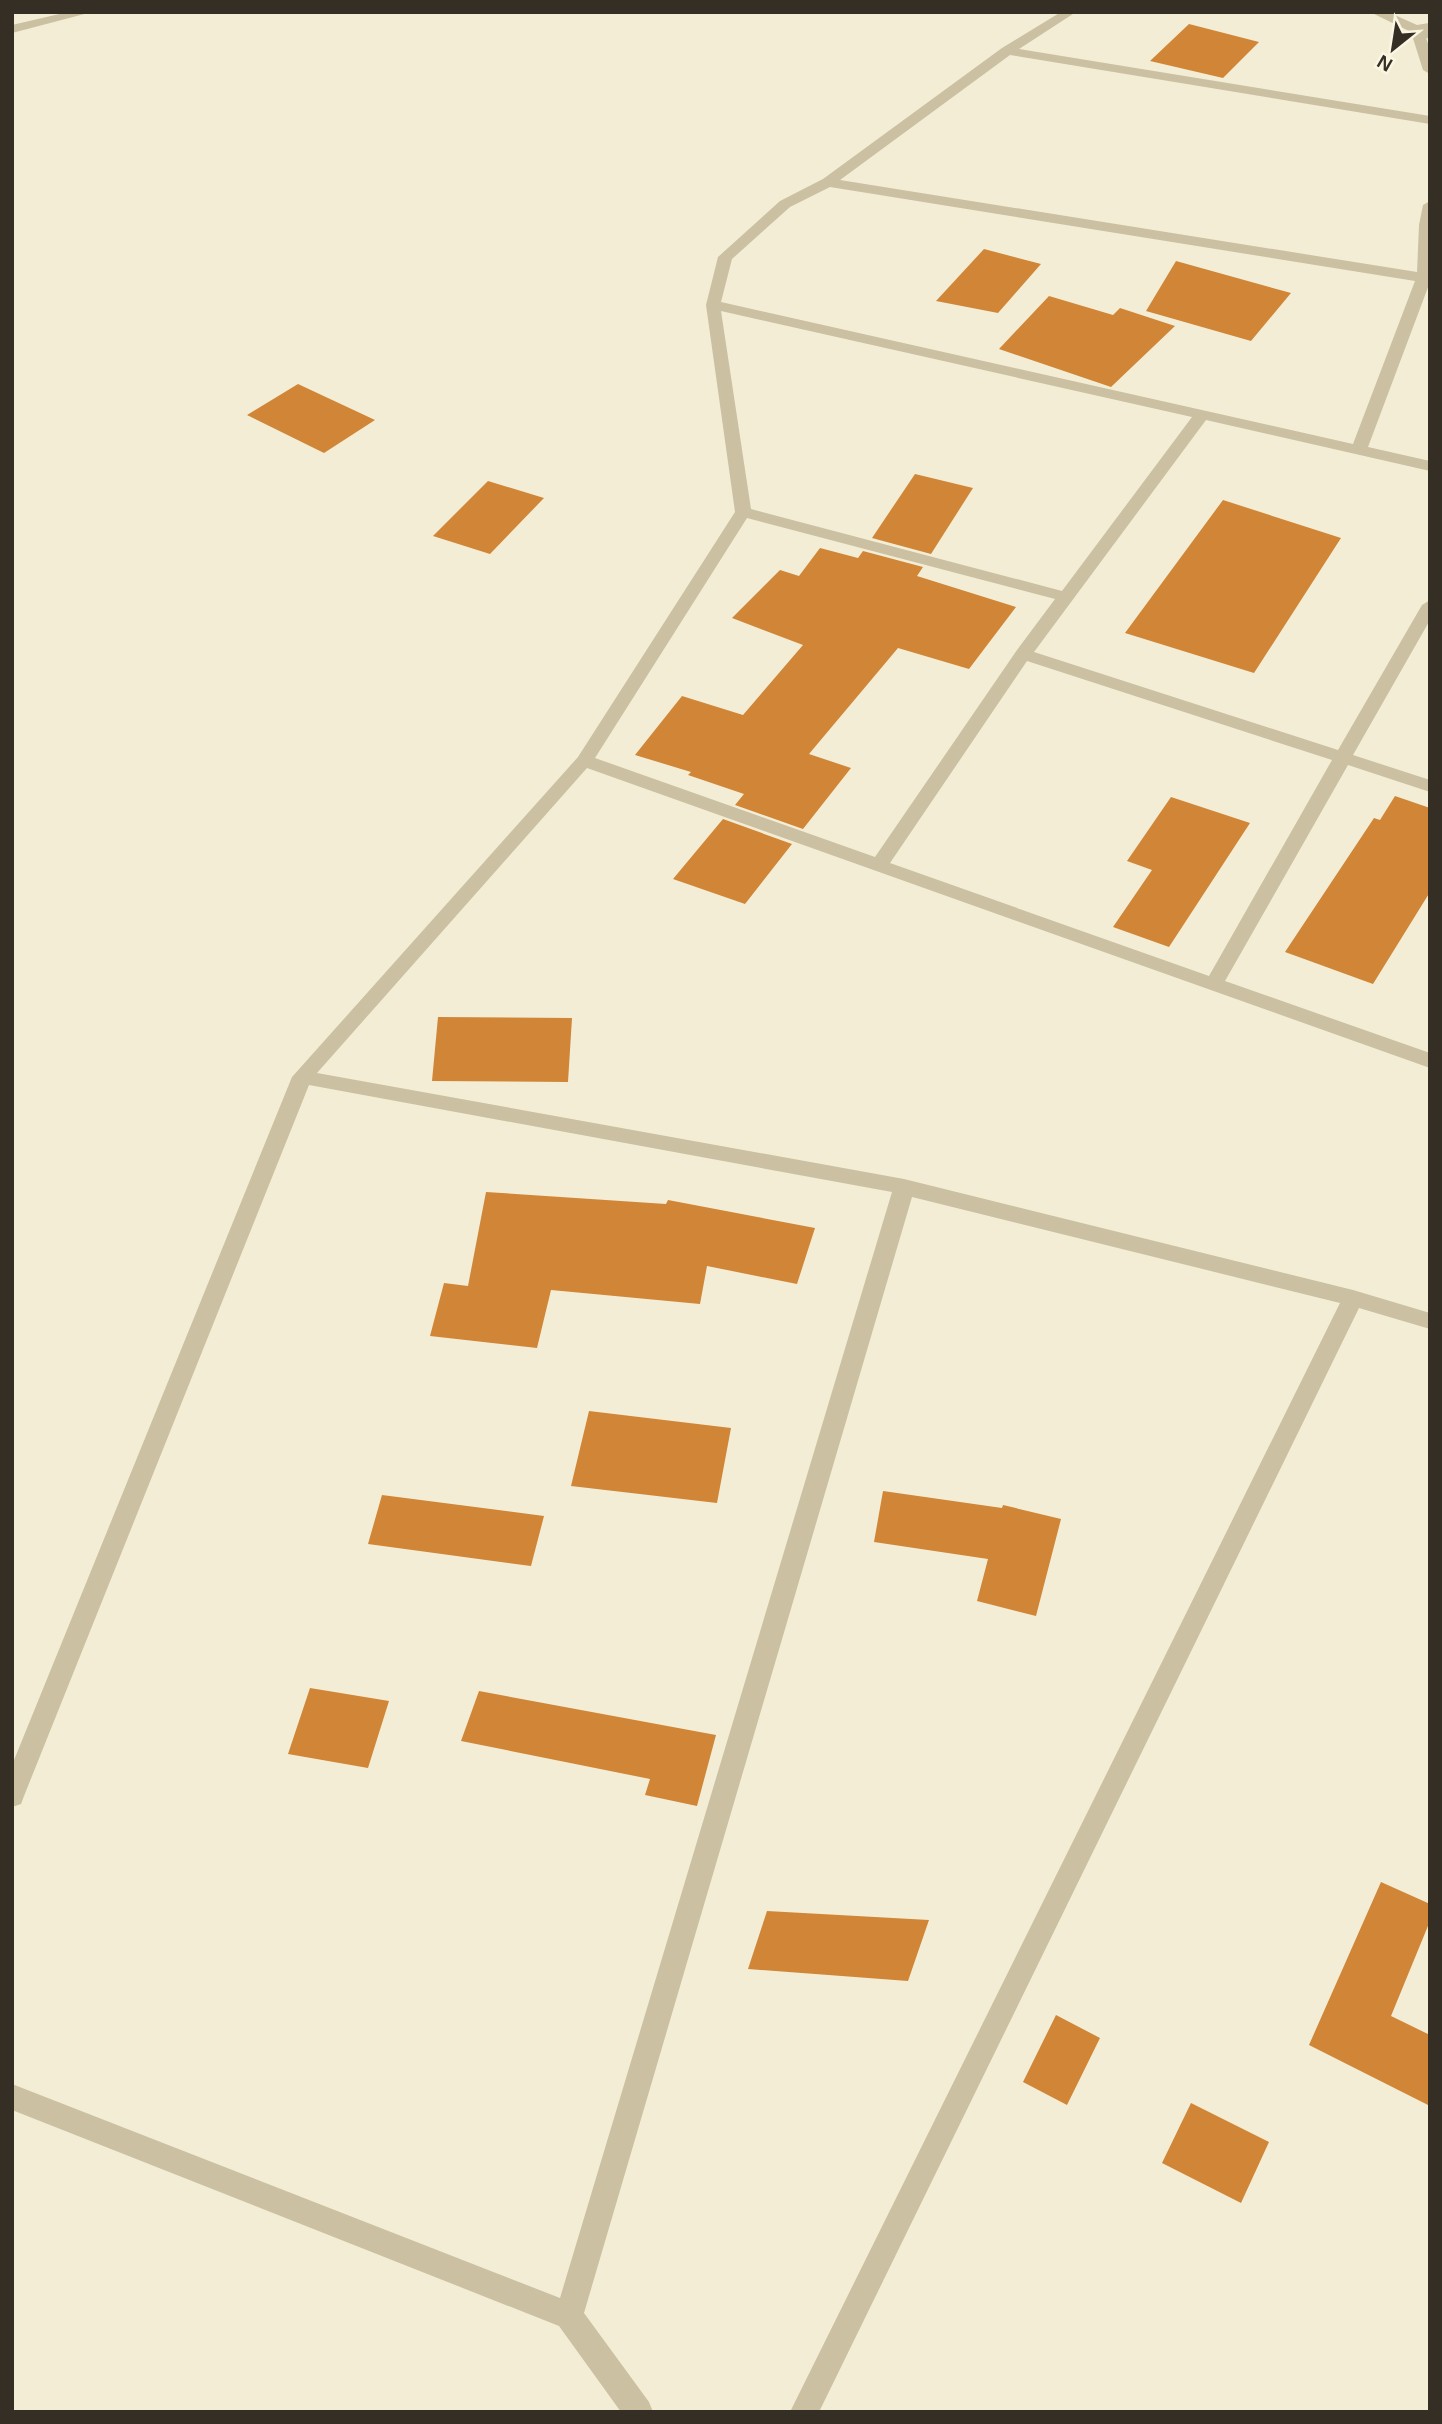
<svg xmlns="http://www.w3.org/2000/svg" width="1442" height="2424" font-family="Helvetica,sans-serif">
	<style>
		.building { fill: #d08636 }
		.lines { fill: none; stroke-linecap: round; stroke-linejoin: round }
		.minor { fill: #cbc0a1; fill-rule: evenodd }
	</style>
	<rect width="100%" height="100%" fill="#f3edd6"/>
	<path class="building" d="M1189,24l70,18 -36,36 -73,-17z
		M984,249l57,15 -43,49 -62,-12z
		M1176,261l115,32 -40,48 -105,-30z
		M1049,296l64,19 7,-7 55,18 -64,61 -112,-38z
		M298,384l77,36 -51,33 -77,-38z
		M915,474l58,14 -42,66 -59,-16z
		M488,481l56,17 -54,56 -57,-18z
		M1223,500l118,38 -87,135 -129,-40z
		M820,548l38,10 5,-7 60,16 -6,9 99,31 -47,62 -71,-21 -89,106 42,14 -48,61 -68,-24 9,-11 -56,-19 3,-3 -56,-17 47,-59 61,19 60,-70 -71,-27 48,-48 19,6z
		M1395,796l35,12v84l-57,92 -88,-32 89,-134 6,2z
		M1171,797l79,26 -81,124 -56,-20 39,-57 -25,-9z
		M723,819l69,25 -47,60 -72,-25z
		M438,1017l134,1 -4,64 -136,-1z
		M486,1192l180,12 2,-4 147,28 -18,56 -90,-18 -7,38 -149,-14 -14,58 -107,-12 14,-53 24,3z
		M589,1411l142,17 -14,75 -146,-17z
		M883,1491l119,17 1,-3 58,14 -25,97 -59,-15 11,-42 -114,-17z
		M382,1495l162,21 -13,50 -163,-22z
		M310,1688l79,13 -21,67 -80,-14z
		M479,1691l237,44 -19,71 -52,-11 5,-16 -189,-38z
		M1381,1882l49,22v17l-39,95 39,19v71l-121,-61z
		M767,1911l162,9 -21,61 -160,-12z
		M1056,2015l44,23 -33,67 -44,-23z
		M1191,2103l78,39 -28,61 -79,-40z"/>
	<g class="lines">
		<path class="minor" d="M68,12h24l-80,21v-8z
			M1061,12h15l-57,37 411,67v8l-420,-69 -170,125 577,92 2,-47 4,-20 7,-4v81l-62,165 62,14v10l-224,-51 -172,232 304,98 84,-145 8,-5v20l-77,135 77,25v12l-82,-27 -123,216 205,72v15l-843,-300 -270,305 587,106 449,111 77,23v16l-71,-21 -540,1104h-29l550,-1109 -428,-106 -328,1116 65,89 4,10h-32l-62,-86 -547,-216v-26l548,214 332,-1106 -583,-107 -285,711 -3,8 -9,3v-42l280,-688 286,-320 157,-245 -29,-207 12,-48 62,-56 43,-22 179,-131zM830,187l585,94 -62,163 -632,-142 11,-43 58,-52zM721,311l471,106 -130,174 -311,-82zM747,518l308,81 -38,51 -142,207 -280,-99zM1027,661l305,99 -123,216 -319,-113z
			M1370,12h18l29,13 12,-2 1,16 -4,-1 4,11v25l-7,-4 -12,-38z"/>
	</g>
	<rect width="1442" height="2424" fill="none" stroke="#352e24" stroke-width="28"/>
	<g transform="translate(1393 49) rotate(210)" stroke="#faf6e2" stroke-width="5" paint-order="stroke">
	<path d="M0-5L12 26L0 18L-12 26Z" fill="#352e24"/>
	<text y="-10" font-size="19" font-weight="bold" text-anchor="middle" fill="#352e24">N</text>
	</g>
</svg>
